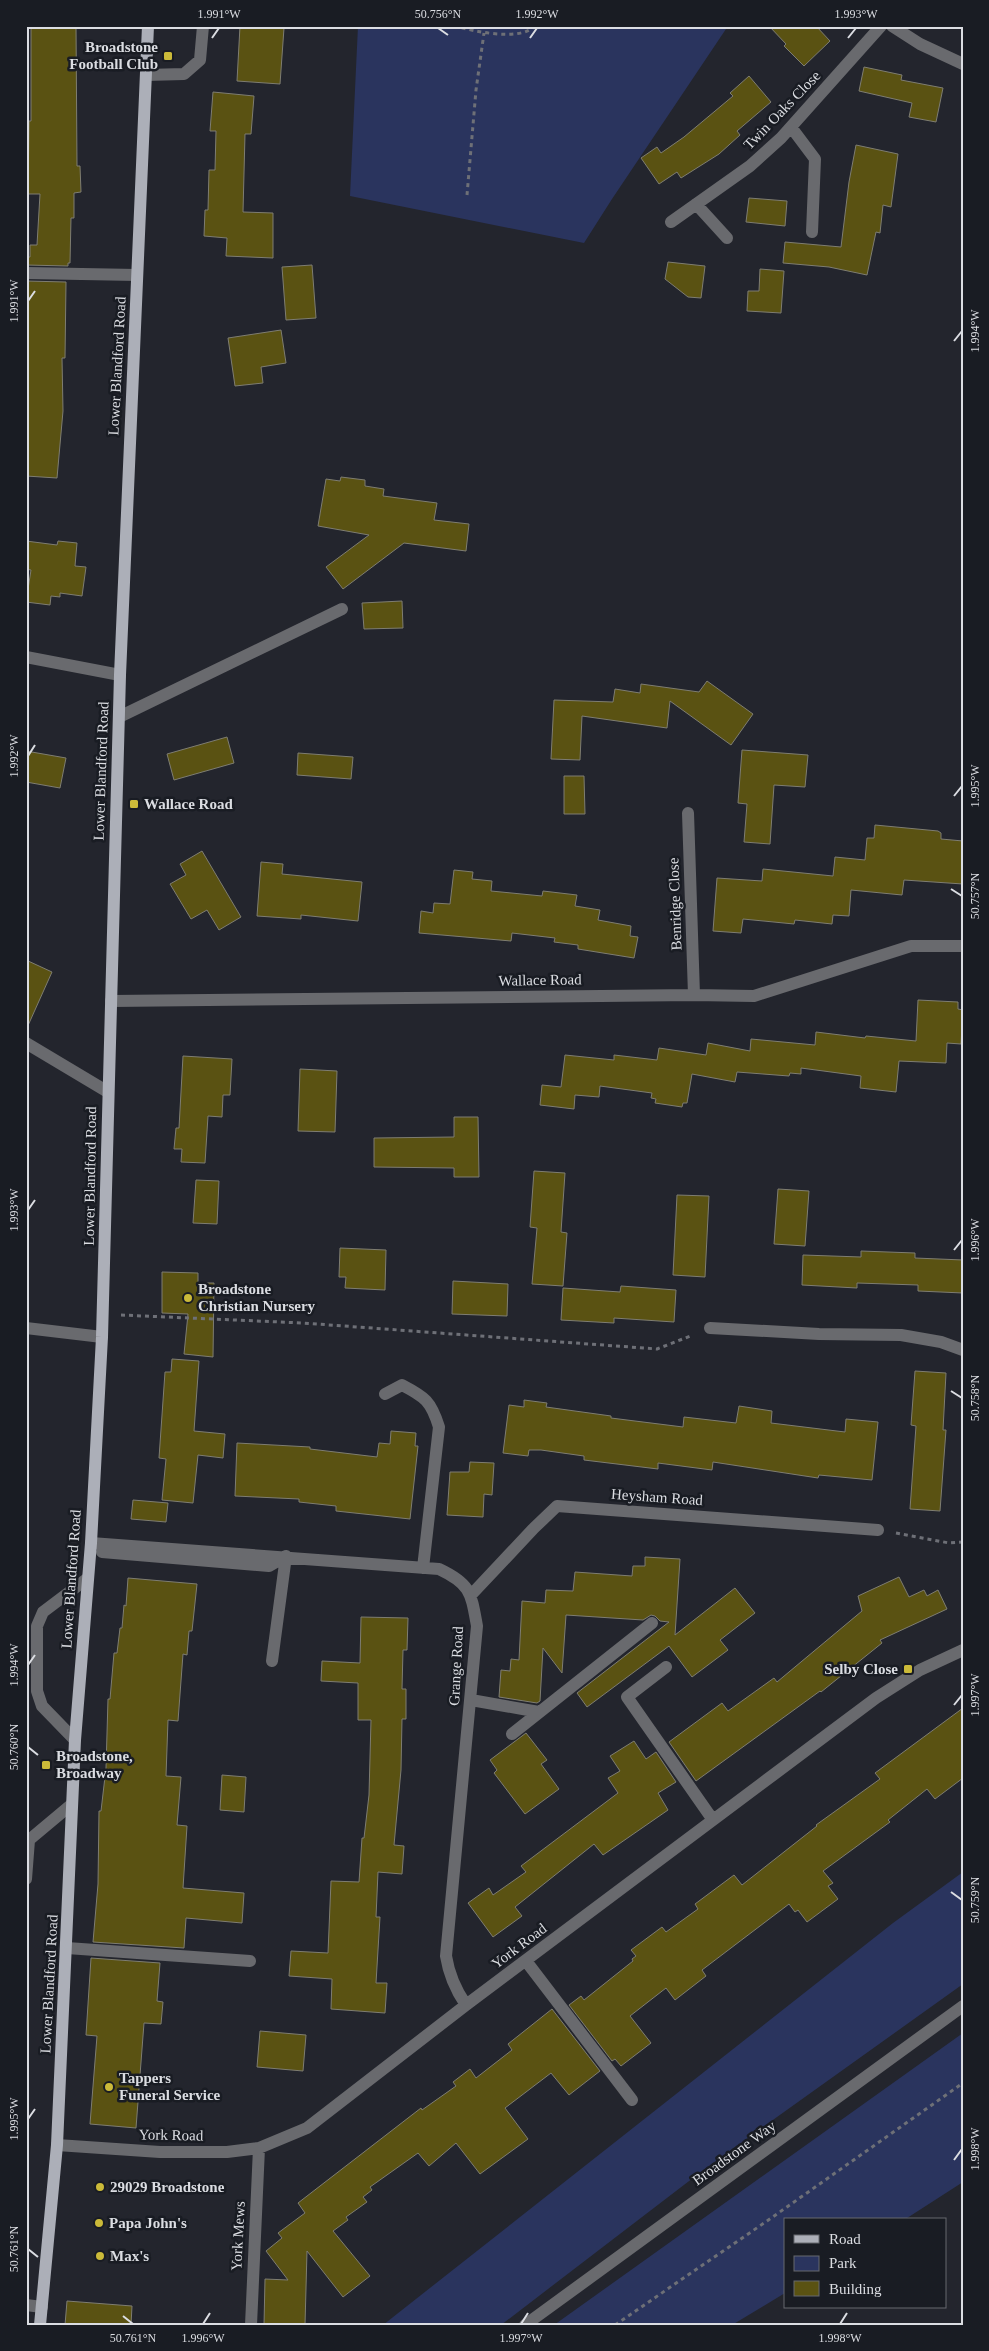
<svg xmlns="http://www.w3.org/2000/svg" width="989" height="2351" font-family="'Times New Roman',serif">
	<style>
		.green { fill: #2a345e }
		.building { fill: #5a5212; stroke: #7e7d72 }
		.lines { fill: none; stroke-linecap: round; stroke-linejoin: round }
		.path { stroke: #6e7077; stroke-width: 3; stroke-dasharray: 4 4; stroke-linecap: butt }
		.minor { stroke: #696a6e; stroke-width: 12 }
		.major { stroke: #acafb8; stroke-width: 12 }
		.ticks { fill: none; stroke: #dbdde2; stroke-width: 2 }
		.poi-dot { fill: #cbba39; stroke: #191c23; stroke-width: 2 }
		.labels { text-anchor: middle; stroke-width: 5; stroke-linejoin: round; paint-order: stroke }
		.poi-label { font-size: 15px; font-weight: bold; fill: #dbdde2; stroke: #191c23; text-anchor: start }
		.street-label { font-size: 15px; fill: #dbdde2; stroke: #191c23 }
		.neatline { fill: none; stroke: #dbdde2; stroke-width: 2 }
		.ticks-label { font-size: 12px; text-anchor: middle; fill: #dbdde2 }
	</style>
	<rect width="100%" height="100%" fill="#23252d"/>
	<path class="green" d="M358,26h370l-116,173 -28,44 -234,-47z
		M963,1872v112l-253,181 -209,160h-118l510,-402z
		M963,2033v149l-59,38h-119v73l-53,32h-178z"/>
	<path class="building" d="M31,26h45l1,140h3l1,26 -7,1v25h-3l-1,45h-2v3l-42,-1v-8h4v-12h7l3,-51h-12l1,-73h2z
		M240,26l44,2 -4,56 -43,-3z
		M769,26h47l14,15 -26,25 -20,-20 2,-2z
		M864,67l38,8 -1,5 42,8 -7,34 -27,-5 3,-14 -53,-12z
		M749,76l22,26 -34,29 3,4 -21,19 -38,24 -4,-6 -18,12 -18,-26 16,-11 4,6 23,-16 49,-41 -3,-3z
		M213,92l41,4 -3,38h-6l-2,78 30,1v45l-47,-2 1,-18 -23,-2 1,-26h3l1,-40h6l1,-39h-6z
		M856,145l42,9 -7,53 -8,-2 -3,28 -4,-1 -9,43 -38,-8 -46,-4 2,-21 56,5 8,-65z
		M749,198l38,3 -2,25 -39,-4z
		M668,262l37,4 -4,32 -13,-1 -23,-18z
		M312,265l4,53 -30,2 -4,-53z
		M760,269l24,2 -3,42 -34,-2 1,-20h11z
		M26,281l40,1 -1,76h-3l1,53 -6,67 -31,-2z
		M281,330l5,33 -25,4 2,16 -28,3 -7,-48z
		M341,477l24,3v6l19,3 -1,7 54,7 -3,17 35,4 -3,27 -62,-8 -61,46 -17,-22 43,-32 -51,-9 8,-47 14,2z
		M26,541l31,4 1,-4 19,2 -2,23 11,1 -4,29 -22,-3v4l-9,-1 -1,9 -24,-3 5,-32 -5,-1z
		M402,601l1,27 -39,1 -2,-26z
		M707,681l46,33 -22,31 -61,-44 -3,27 -85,-12 -2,44 -29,-1 3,-59 59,2 2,-13 25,4 1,-9 58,8z
		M227,737l7,26 -60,17 -7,-26z
		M742,750l66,5 -3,32 -31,-2 -4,59 -26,-2 3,-38 -9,-1z
		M26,751l40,7 -6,30 -34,-6z
		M298,753l55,4 -2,22 -54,-4z
		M564,776h20l1,38h-21z
		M875,825l63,6 3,2v6l22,2v43l-59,-4 -2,15 -51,-5 -2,26 -16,-1 -1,9 -37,-4 -1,4 -51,-5 -2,14 -28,-2 4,-53 45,3 1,-12 70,7 2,-19 30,3 2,-22h7z
		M202,851l39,66 -22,13 -12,-20 -16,9 -21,-35 16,-9 -6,-11z
		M261,862l22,2 -1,10 80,8 -4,39 -57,-6v4l-44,-3z
		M454,870l19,2 -1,7 20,2 -1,10 51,5 1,-5 34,4 -2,11 25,4 -2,10 33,6 -1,10 8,1 -4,21 -56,-9v-4l-24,-3 1,-4 -43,-5 -1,8 -92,-8 2,-22 12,2 1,-10 16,1z
		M26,960l26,12 -26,58z
		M918,1000l40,2v7l5,1 -2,34 -14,-1 -1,20 -47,-2 -3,31 -36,-4 1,-12 -60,-8v6l-11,-1 -1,3 -52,-4 -2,10 -43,-8 -5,29h-4l-1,4 -27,-4 1,-4 -5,-1 1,-5 -52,-7 -1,11 -24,-2 -1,14 -34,-4 2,-20 19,2 4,-32 49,5v-5l43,5 2,-12 47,7 2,-12 42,8 1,-12 64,6 1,-13 49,6 1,-2 50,5z
		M183,1056l49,3 -2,36h-7l-1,22 -14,-1 -3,47 -24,-1 1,-13h-8l2,-21h3z
		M300,1069l37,2 -2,61 -37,-1z
		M454,1117h24l1,60h-25v-9l-80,-1v-29l80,-1z
		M534,1171l31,2 -4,59 6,1 -4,53 -31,-2 5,-56 -7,-1z
		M196,1180l23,1 -2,43 -24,-1z
		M778,1189l31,2 -4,55 -31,-2z
		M677,1195l32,1 -4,81 -32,-2z
		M340,1248l46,2 -1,40 -40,-2 1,-11h-7z
		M861,1251l54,2v5l48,2v33l-45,-2v-6l-61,-2v5l-55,-3 1,-30 58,2z
		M162,1272l36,1v10h16l-1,74 -29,-3 4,-40 -26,-1z
		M453,1281l55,3 -1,32 -55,-2z
		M621,1286l55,4 -2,32 -60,-4v5l-53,-3 2,-32 57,4z
		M172,1359l27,2 -5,70 31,3 -2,24 -25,-3 -5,48 -31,-3 4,-41 -7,-1 6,-86h6z
		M915,1371l31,2 -3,57h3l-6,81 -30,-2 6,-83 -5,-1z
		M524,1400l23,3 -1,4 65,9v2l72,9 1,-10 52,6 3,-17 33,5 -1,12 74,9 1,-13 32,3 -6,58 -53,-5 -1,3 -105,-16 -1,8 -54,-7v6l-74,-9v-4l-43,-6h-12l-1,6 -25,-3 6,-48 15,2z
		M391,1431l25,2 -1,13h3l-8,73 -74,-8v-5l-37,-4v-3l-64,-3 2,-53 73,4v2l67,8 2,-14 11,1z
		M470,1462l24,1 -2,32 -8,-1 -1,23 -36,-2 3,-43h19z
		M133,1500l35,3 -2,19 -35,-3z
		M645,1557l35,2 -5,76 60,-47 20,25 -35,27 8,10 -36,27 -23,-31 -82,61 -10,-14 92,-71 -9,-1 -5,-5 -4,-1 -8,5 -77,-5 -4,58 -19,-25 -3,53 -3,2 -38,-6 2,-27 9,1 1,-12 8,1 3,-59 23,2 1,-13 27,1 2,-19 57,4 1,-10h12z
		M899,1577l10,20 15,-7 3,6 11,-6 9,19 -67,31 2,3 -61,49 -1,-1 -124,90 -27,-39 53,-39 6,8 46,-33 3,4 85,-71 -4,-15z
		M128,1578l69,6 -5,47h-3l-2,24 -4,-1 -5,67 -10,-1 -2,56 15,1 -4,48 10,1 -4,62 61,5 -2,30 -56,-5 -2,30 -91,-6 5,-58 1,-73h2l5,-43 2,-69h2l4,-46h3l3,-25h2l2,-23 2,1z
		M361,1617l47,1 -1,32h-4l-1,39h4v30h-4l-1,51 -7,75 10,1 -2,28 -24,-2 -2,45h4l-4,66h11l-2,30 -54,-4 1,-30 -43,-3 2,-25 37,2 3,-72 28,1 3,-44h2l5,-43 2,-75h-13v-37l-37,-2 1,-20 38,2z
		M963,1708v70l-28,21 -8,-10 -39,31 2,2 -67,49 10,12 -5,3 10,13 -31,23 -9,-12 -3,2 -6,-8 -87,66 4,6 -31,24 -9,-12 -36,28 21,27 -30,23 -6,-7 -3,2 -43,-56 12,-9 3,4 49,-39 -1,-2 4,-3 -5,-6 31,-23 4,5 32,-23 -3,-5 39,-29 8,10 75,-59 -1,-1 64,-46 -5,-6z
		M526,1733l21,27 -6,4 18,25 -34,25 -31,-41 3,-3 -7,-10z
		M634,1741l12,18 10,-7 20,30 -18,11 10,17 -65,45 -9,-11 -79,63 7,9 -29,21 -25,-34 21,-15 4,7 33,-23 -5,-6 97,-73 -10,-15 12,-7 -10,-15z
		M222,1775l24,2 -2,35 -24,-2z
		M91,1958l69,5 -3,38 6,1 -2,22 -17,-1 -8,105 -46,-4 7,-88 -11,-1z
		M552,2009l48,62 -31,24 -18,-22 -46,35 23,31 -48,35 -24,-31 -27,23 -11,-13 -48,34 2,3 -9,7 4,5 -21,15 2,3 -15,11 37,45 -27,21 -36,-46 -2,74h-41l1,-46 23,1 -22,-29 16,-13 -4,-5 27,-20 -7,-10 123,-95 1,2 34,-24 -3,-4 17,-13 6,9 36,-28 -4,-6z
		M260,2031l46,4 -3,36 -46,-4z
		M67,2301l65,5 -1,19h-66z"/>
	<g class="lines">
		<path class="path" d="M454,26c20,5 65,16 81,0
			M467,195l9,-105 8,-57
			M121,1315l182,8 354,26 36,-14
			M896,1533l53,10 14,-1
			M615,2325l152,-104 196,-138"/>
		<path class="minor" d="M892,26l28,18 43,20
			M146,75l38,-1 16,-14 3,-34
			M791,127l24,32 -3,73
			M696,204l31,34
			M671,222l79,-56 31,-28 100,-112
			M26,273l111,2
			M26,657l94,18
			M119,717l223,-108
			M688,813l6,182
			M111,1001l583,-6 60,1 157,-50h52
			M26,1043l82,49
			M26,1328l76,9
			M710,1328l109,6 82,1 40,7 22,8
			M385,1394l17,-9c23,12 29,16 37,42l-16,141
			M91,1543l348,26c32,15 32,24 38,57l-31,330c3,19 9,33 20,49
			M102,1552l167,14 17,-10
			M471,1595l63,-67 23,-22 321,24
			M272,1661l14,-105
			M666,1667l-39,30 86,123
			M471,1700l68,12
			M512,1734l140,-111
			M75,1740l-33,-34 -5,-15v-65l6,-14 45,-34
			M26,1879l3,-39 43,-36
			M67,1948l183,13
			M526,1961l106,139
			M57,2145l103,7h67l32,-4 48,-20 159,-123 410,-307 44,-28 43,-20
			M26,2305l16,2
			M251,2325l8,-177
			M525,2325l438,-319"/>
		<path class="major" d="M40,2325l17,-180 18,-405 16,-197 11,-206 18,-662 28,-649"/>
	</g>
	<path class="ticks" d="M438,28l10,7M212,38l7,-10M530,38l7,-10M848,38l8,-10M28,301l7,-10M954,341l8,-10M28,756l7,-11M954,796l8,-10M951,889l11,7M28,1210l7,-10M954,1250l8,-10M951,1391l11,7M28,1665l7,-10M954,1705l8,-10M28,1747l10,8M951,1892l11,8M28,2119l7,-10M954,2160l8,-11M28,2249l10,8M123,2316l10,8M203,2324l7,-11M521,2324l7,-11M840,2324l7,-11"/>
	<g class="poi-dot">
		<rect x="163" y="51" width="10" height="10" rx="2.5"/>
		<rect x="129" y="799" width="10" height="10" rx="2.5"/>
		<circle cx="188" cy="1298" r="5"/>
		<rect x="903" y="1664" width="10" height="10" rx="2.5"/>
		<rect x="41" y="1760" width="10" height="10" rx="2.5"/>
		<circle cx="109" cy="2087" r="5"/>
		<circle cx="100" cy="2187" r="5"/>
		<circle cx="99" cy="2223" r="5"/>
		<circle cx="100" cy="2256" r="5"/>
	</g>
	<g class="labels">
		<g class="poi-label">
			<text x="158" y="52" text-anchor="end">Broadstone<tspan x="158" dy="17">Football Club</tspan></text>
			<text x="144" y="809">Wallace Road</text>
			<text x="198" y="1294">Broadstone<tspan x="198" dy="17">Christian Nursery</tspan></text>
			<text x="898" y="1674" text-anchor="end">Selby Close</text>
			<text x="56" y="1761">Broadstone,<tspan x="56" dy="17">Broadway</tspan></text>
			<text x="119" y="2083">Tappers<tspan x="119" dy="17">Funeral Service</tspan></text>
			<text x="110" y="2192">29029 Broadstone</text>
			<text x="109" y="2228">Papa John's</text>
			<text x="110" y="2261">Max's</text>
		</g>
		<g class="street-label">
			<text transform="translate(782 110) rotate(-46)" y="5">Twin Oaks Close</text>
			<text transform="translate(117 366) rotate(-87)" y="5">Lower Blandford Road</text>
			<text transform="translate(101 771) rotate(-88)" y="5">Lower Blandford Road</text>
			<text transform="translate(675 904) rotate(-92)" y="5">Benridge Close</text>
			<text transform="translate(540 980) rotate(-1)" y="5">Wallace Road</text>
			<text transform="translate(90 1176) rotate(-89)" y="5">Lower Blandford Road</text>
			<text transform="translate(657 1497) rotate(4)" y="5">Heysham Road</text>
			<text transform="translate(71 1579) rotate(-86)" y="5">Lower Blandford Road</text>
			<text transform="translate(456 1666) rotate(-87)" y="5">Grange Road</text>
			<text transform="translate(519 1946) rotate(-37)" y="5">York Road</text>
			<text transform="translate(49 1984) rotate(-87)" y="5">Lower Blandford Road</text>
			<text transform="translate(171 2135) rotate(1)" y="5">York Road</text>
			<text transform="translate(734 2153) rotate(-36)" y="5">Broadstone Way</text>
			<text transform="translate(238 2236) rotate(-87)" y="5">York Mews</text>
		</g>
	</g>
	<rect width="989" height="2351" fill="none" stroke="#191c23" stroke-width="55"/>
	<rect x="784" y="2218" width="162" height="90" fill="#191c23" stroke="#67696f"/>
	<rect x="794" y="2235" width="25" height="8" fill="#acafb8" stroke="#67696f"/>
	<text x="829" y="2244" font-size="15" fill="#dbdde2">Road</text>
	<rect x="794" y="2256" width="25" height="15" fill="#2a345e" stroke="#67696f"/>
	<text x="829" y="2268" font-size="15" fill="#dbdde2">Park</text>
	<rect x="794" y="2281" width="25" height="15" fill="#5a5212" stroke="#67696f"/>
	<text x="829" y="2294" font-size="15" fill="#dbdde2">Building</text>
	<rect x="28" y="28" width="934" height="2296" class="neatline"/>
	<g class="ticks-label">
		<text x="219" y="18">1.991°W</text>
		<text x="438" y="18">50.756°N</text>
		<text x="537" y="18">1.992°W</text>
		<text x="856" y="18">1.993°W</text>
		<text transform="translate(14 301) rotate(-90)" y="4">1.991°W</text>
		<text transform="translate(975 331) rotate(-90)" y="4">1.994°W</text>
		<text transform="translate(14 756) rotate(-90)" y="4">1.992°W</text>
		<text transform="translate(975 786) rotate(-90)" y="4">1.995°W</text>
		<text transform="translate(975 896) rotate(-90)" y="4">50.757°N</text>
		<text transform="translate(14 1210) rotate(-90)" y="4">1.993°W</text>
		<text transform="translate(975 1240) rotate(-90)" y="4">1.996°W</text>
		<text transform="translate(975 1398) rotate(-90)" y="4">50.758°N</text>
		<text transform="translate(14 1665) rotate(-90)" y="4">1.994°W</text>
		<text transform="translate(975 1695) rotate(-90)" y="4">1.997°W</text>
		<text transform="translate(14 1747) rotate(-90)" y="4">50.760°N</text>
		<text transform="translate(975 1900) rotate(-90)" y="4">50.759°N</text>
		<text transform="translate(14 2119) rotate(-90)" y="4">1.995°W</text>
		<text transform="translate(975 2149) rotate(-90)" y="4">1.998°W</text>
		<text transform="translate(14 2249) rotate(-90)" y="4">50.761°N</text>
		<text x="133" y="2342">50.761°N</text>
		<text x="203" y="2342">1.996°W</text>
		<text x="521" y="2342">1.997°W</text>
		<text x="840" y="2342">1.998°W</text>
	</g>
</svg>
